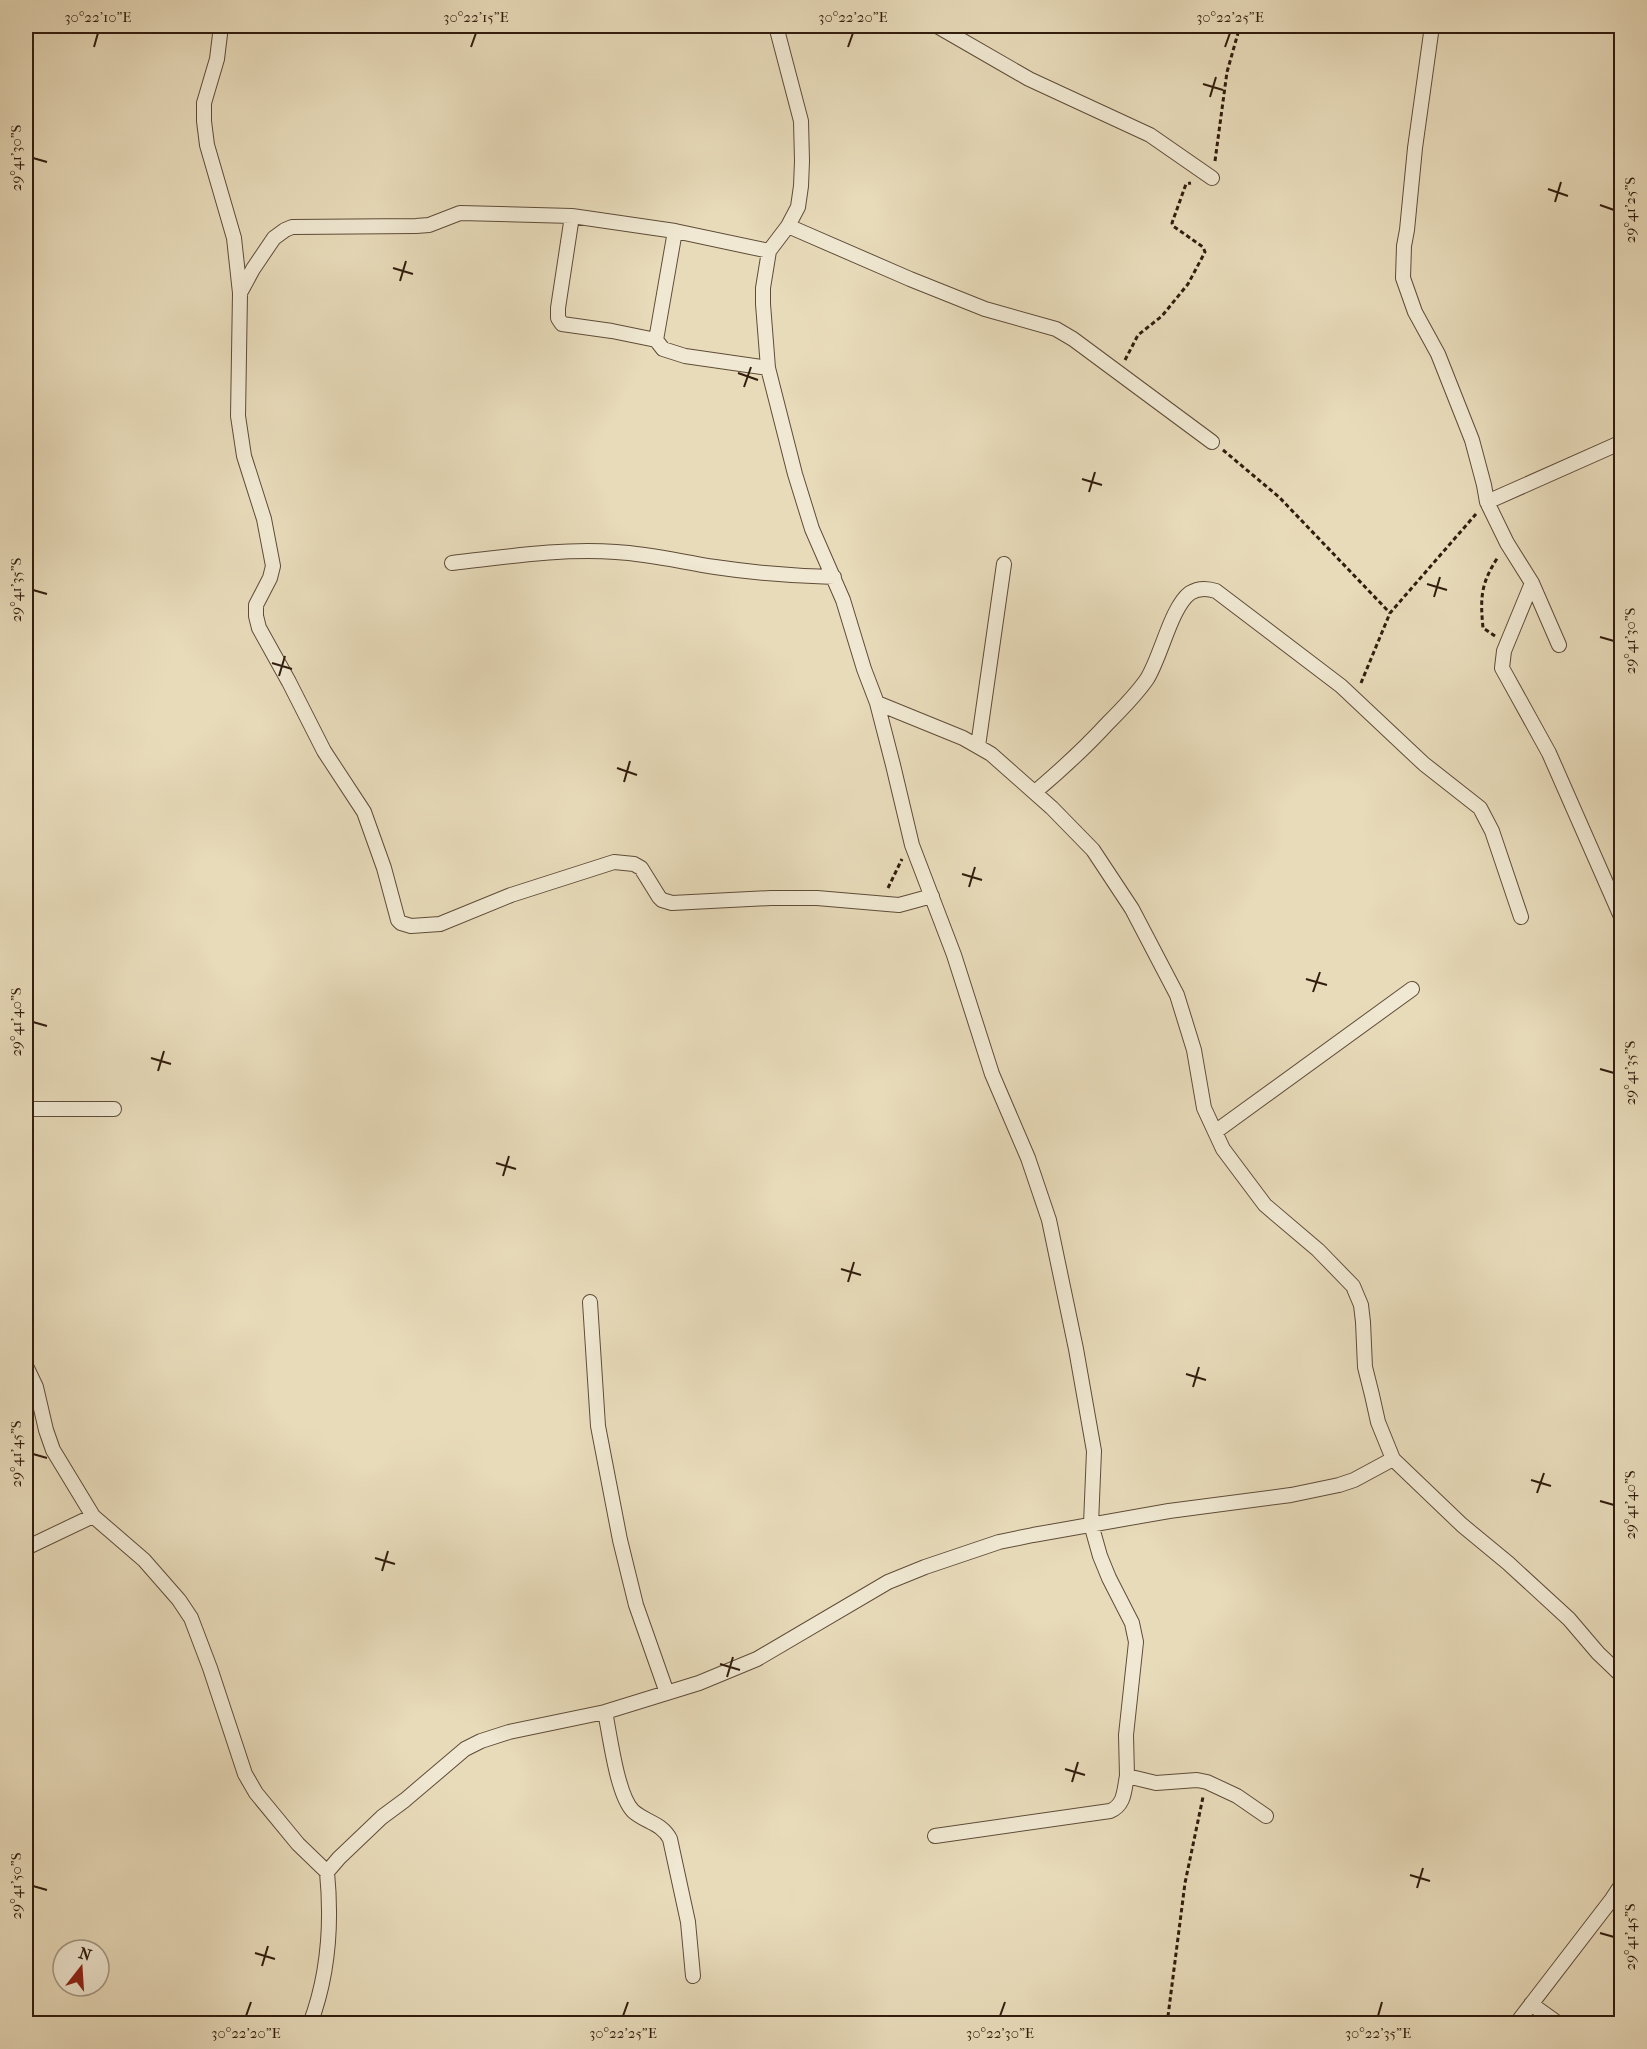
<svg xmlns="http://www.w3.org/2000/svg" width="1647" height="2049" font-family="'IM FELL French Canon',serif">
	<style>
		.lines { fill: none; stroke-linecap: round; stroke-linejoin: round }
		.street-casing { stroke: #5f4c38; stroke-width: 16 }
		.path { stroke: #311c0d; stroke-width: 3; stroke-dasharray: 4.5 3; stroke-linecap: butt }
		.street { stroke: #f0e8d2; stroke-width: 14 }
		.ticks { fill: none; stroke: #311c0d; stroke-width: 2 }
		.neatline { fill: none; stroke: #311c0d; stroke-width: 2 }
		.ticks-label { font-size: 15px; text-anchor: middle; fill: #311c0d }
	</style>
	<rect width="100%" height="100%" fill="#e8dbba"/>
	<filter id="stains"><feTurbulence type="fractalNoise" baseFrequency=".00333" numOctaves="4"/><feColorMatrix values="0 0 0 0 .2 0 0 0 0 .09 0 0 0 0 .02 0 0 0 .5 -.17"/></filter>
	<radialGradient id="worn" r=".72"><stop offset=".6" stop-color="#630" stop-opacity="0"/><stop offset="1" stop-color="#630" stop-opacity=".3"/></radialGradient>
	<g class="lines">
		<defs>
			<path id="street" d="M221,26l-4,33 -13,44v18l3,24 27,93 6,55
				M776,26l25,95 1,40 -1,25 -3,21 -10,19 -19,25 -6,37v16l5,64 27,106 17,55 31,71 21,69 13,34 16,62 19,80 42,110 38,119 36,84 21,62 27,129 18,102 -3,73 9,32 9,22 23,45 4,19 -10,93 1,41 29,7 41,-3 10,2 30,14 29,20
				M937,26l92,53 121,56 62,43
				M1432,26l-17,122 -8,82 -3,16 -1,32 12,34 23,42 34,86 12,45 3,17
				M572,216l-14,92v10l4,6 50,7 44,9 7,9 22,7 83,12
				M788,226l122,53 75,30 71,20 17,10 139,103
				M769,251l-94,-20 -103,-15 -112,-3 -31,12 -13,1 -124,1 -7,3 -11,8 -21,31 -13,24 -2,123 6,40 20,63 9,47 -3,12 -14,27v11l3,12 30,54 35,69 40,61 20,56 14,52 3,3 10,3 29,-2 71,-29 103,-33 20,2 7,4 18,29 3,3 10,3 99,-5h46l82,7 33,-9
				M656,340l19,-109
				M452,563c54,-6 109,-15 164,-11 35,2 66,10 99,15 40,6 79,9 119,10
				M1532,583l-28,68 -2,17 47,85 73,166
				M1559,645l-27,-62 -25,-40 -20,-41 135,-60
				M877,703l86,35 28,16 61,54 41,42 39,59 45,86 17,55 10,58 19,41 42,56 53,45 35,36 8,19 2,17 2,45 7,28 6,27 15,37 69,66 46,38 61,56 29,34 24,23
				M978,746l26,-182
				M1035,792c26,-22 50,-44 73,-69 14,-14 28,-28 39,-44 14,-22 24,-72 43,-86 8,-5 17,-5 26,-2l125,95 83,78 56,44 12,23 29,86
				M26,1109h88
				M1215,1132l197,-143
				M590,1302l8,124 22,114 16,65 31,88
				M26,1366l10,21 10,43 7,20 40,66 51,44 35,40 12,18 19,50 35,106 11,19 42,51 29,28c5,51 2,102 -17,152
				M26,1548l67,-32
				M605,1712c5,23 12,83 28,99 12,11 29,12 37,28l18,83 5,54
				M935,1836l175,-25c15,-6 14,-21 17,-35
				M327,1872l12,-14 43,-41 23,-17 60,-51 16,-8 28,-9 96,-20 94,-29 58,-24 131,-77 37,-15 74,-25 34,-7 136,-24 122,-16 48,-10 15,-5 39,-21
				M1531,2004l28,20
				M1516,2024l96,-125 10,-15"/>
		</defs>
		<use href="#street" class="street-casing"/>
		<path class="path" d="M1215,161l12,-89 13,-46
			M1125,360l13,-25 24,-19 26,-32 17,-32 -2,-5 -30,-21 -1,-3 14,-39 5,-1
			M1223,450l56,47 111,116
			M1495,636l-12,-8c-3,-31 -2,-45 15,-71
			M1361,683l29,-70 86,-99
			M888,888l14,-29
			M1167,2024l18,-141 18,-86"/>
		<use href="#street" class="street"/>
	</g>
	<path class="ticks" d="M94,47l4,-14M471,47l5,-14M848,47l5,-14M1225,47l5,-14M1203,84l20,6M1210,97l6,-20M33,158l14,4M1548,189l20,7M1555,202l6,-20M1600,205l14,5M393,268l20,6M400,281l6,-20M738,373l20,7M744,387l7,-20M1082,479l20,6M1089,492l6,-20M1427,584l20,6M33,590l14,4M1434,597l6,-20M1600,637l14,4M272,663l20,6M279,676l6,-20M617,768l20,7M624,782l6,-21M962,874l20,6M969,887l6,-20M1306,979l21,6M1313,992l7,-20M33,1022l14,4M151,1058l20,6M1600,1069l14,4M158,1071l6,-20M496,1163l20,6M503,1176l6,-20M841,1269l20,6M848,1282l6,-20M1186,1374l20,6M1193,1387l6,-20M33,1454l14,4M1531,1480l20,6M1537,1493l7,-20M1600,1501l14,4M375,1558l20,6M382,1571l6,-20M720,1664l20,6M727,1677l6,-20M1065,1769l20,6M1072,1782l6,-20M1410,1875l20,6M33,1886l14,4M1417,1888l6,-20M1600,1933l14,4M255,1953l20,6M262,1966l6,-20M246,2016l5,-14M623,2016l5,-14M1000,2016l5,-14M1378,2016l4,-14"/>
	<rect width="1647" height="2049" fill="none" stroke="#e8dbba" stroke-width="66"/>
	<g transform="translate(81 1968) rotate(17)"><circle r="28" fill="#f0e8d2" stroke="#a49683" stroke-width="1.5"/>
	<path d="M0-4.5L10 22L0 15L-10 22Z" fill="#8f2418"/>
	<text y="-9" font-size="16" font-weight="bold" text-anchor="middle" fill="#311c0d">N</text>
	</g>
	<rect x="33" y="33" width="1581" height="1983" class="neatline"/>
	<g class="ticks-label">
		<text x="98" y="22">30°22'10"E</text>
		<text x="476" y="22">30°22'15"E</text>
		<text x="853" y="22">30°22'20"E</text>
		<text x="1230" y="22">30°22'25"E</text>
		<text transform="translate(16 158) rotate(-90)" y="5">29°41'30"S</text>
		<text transform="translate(1630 210) rotate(-90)" y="5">29°41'25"S</text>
		<text transform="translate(16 590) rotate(-90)" y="5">29°41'35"S</text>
		<text transform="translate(1630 641) rotate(-90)" y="5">29°41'30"S</text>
		<text transform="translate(16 1022) rotate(-90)" y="5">29°41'40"S</text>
		<text transform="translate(1630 1073) rotate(-90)" y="5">29°41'35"S</text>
		<text transform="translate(16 1454) rotate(-90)" y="5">29°41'45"S</text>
		<text transform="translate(1630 1505) rotate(-90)" y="5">29°41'40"S</text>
		<text transform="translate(16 1886) rotate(-90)" y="5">29°41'50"S</text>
		<text transform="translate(1630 1937) rotate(-90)" y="5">29°41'45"S</text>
		<text x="246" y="2038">30°22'20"E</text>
		<text x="623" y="2038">30°22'25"E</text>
		<text x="1000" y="2038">30°22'30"E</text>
		<text x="1378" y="2038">30°22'35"E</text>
	</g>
	<rect width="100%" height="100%" filter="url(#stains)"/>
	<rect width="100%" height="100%" fill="url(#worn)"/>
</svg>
